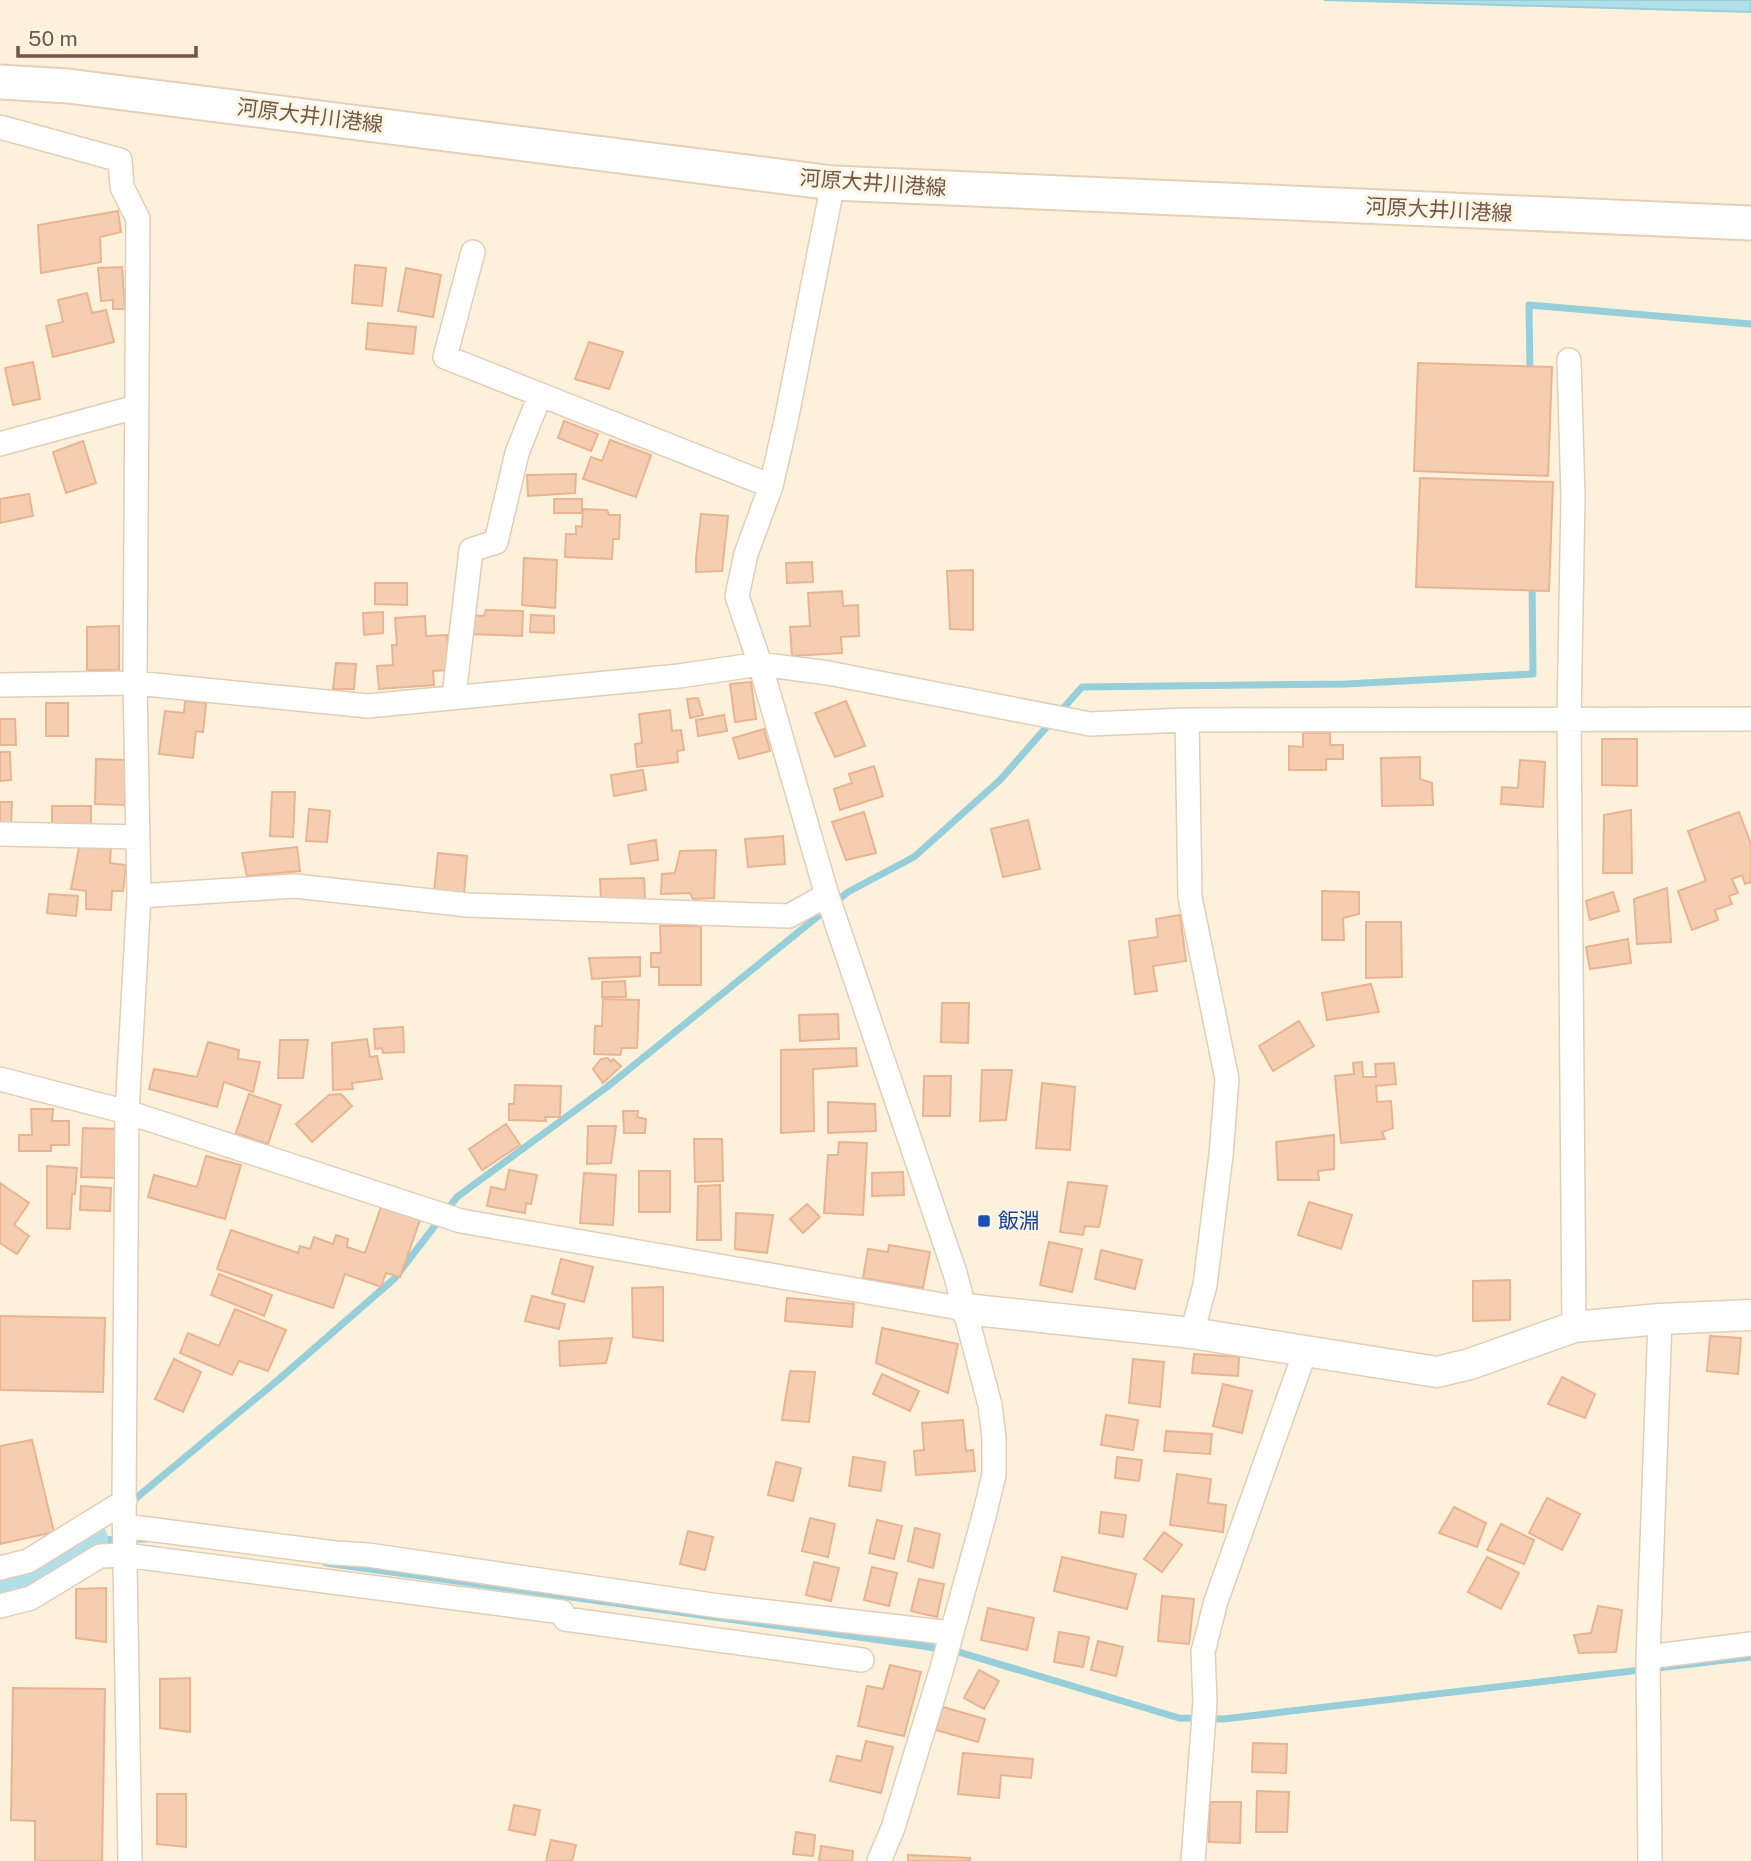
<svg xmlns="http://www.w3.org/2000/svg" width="1751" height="1861" font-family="'Public Sans','Noto Sans JP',sans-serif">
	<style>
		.water { fill: #b0dfe8; stroke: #96ceda; stroke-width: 2 }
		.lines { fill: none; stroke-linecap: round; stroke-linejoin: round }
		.stream { stroke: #96ceda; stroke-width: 7 }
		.river { stroke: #b0dfe8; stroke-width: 44 }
		.building { fill: #f5ceb2; stroke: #e9b491; stroke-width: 2 }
		.minor-casing { stroke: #e2cdb8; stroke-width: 26 }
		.tertiary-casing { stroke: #e2cdb8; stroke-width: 33 }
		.secondary-casing { stroke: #e7ceb6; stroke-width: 37 }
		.minor { stroke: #fff; stroke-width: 23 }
		.tertiary { stroke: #fff; stroke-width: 30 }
		.secondary { stroke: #fff; stroke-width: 33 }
		.transit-dot { fill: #1a4fb4; stroke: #fff5e4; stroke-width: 2.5 }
		.labels { text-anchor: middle; stroke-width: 6; stroke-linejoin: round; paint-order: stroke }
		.street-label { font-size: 21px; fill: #745644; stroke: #fff5e4 }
		.transit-label { font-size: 21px; fill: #164399; stroke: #fff5e4; text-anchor: start }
	</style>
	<rect width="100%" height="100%" fill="#fef1dc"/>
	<path class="water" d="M1324,0h427v12z"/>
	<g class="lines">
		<path class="stream" d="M1530,375l-1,-70 222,19
			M129,1504l149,-124 116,-101 63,-82 150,-110 241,-195 66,-35 86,-77 82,-93 264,-3 187,-10 -1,-92
			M86,1540l13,-10
			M86,1540l61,-1
			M326,1563l597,83 39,7 217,65 45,1 527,-62"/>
		<path class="river" d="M0,1587l39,-10 47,-37"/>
	</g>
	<path class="building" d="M118,211l3,21 -21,5 1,25 -60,11 -3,-48z
		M355,265l31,3 -4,38 -30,-3z
		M122,267l3,42h-12v-9l-12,1 -3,-33z
		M406,268l35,7 -8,42 -35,-6z
		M87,293l5,20 14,-3 8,32 -61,15 -7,-31 17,-4 -5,-22z
		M368,323l48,4 -3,27 -47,-5z
		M589,342l34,10 -14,37 -34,-10z
		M33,362l7,37 -27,6 -8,-37z
		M1418,363l134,4 -4,109 -134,-5z
		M564,421l34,13 -7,17 -33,-13z
		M610,440l41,15 -15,42 -53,-18 8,-22 11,4z
		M83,441l13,42 -30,10 -13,-41z
		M576,474l-1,19 -47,3 -1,-21z
		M1420,478l133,4 -4,109 -133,-4z
		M29,494l4,22 -33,7v-24z
		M554,499h28v14h-28z
		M583,509l24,1 2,5h11l-1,24h-6l-1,20 -47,-2 1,-23h10v-8l6,1z
		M701,514l27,2 -6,55 -26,1v-14z
		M524,558l33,2 -2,48 -33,-3z
		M812,562l1,20 -26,1 -1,-20z
		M973,570v60l-23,-1 -3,-58z
		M375,583h32v22l-32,-1z
		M842,591l1,15 15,-1 1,31 -18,1 1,16 -50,3 -2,-29 20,-1 -2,-33z
		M486,610l37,1 -1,25 -54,-2v-19l16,1z
		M383,612v21l-19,2 -1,-22z
		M531,615l23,1v17l-24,-1z
		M425,616l1,20 21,-1 2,35 -16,1 1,14 -55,4 -2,-23 16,-1 -1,-20h5l-2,-27z
		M119,626v44h-32v-43z
		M336,663l20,1 -2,25h-21z
		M751,682l5,37 -21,3 -5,-38z
		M698,698l5,17 -13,3 -3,-19z
		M185,701l21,2 -3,29 -7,-1 -3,27 -34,-4 6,-43 19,2z
		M846,701l19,45 -30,11 -20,-44z
		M46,703h22v33h-22z
		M670,710l2,21 9,-1 3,20 -7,1 1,11 -41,5 -2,-23 7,-1 -3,-29z
		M724,715l3,16 -29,5 -2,-16z
		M0,719h15l1,26h-16z
		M764,729l6,22 -31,8 -6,-21z
		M1303,733h27v12h13v14h-17v11h-37v-24l14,1z
		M1602,739h35v47l-35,-1z
		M0,752h10l1,28 -11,1z
		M1420,757v22l12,4 1,22 -51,1 -1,-48z
		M96,759l31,1 -2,45 -30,-1z
		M1520,760l25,2 -2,45 -42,-3 1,-17 16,1z
		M874,766l9,30 -43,14 -6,-21 18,-6 -3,-9z
		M643,770l3,20 -32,6 -3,-21z
		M272,792h23l-2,45 -23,-1z
		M0,802h12l-1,23h-11z
		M52,806h39v22l-39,-1z
		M309,809l21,2 -3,31 -21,-1z
		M1631,810l1,63h-29l1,-58z
		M864,812l12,41 -30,7 -14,-38z
		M1739,812l12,32v38l-6,2 -3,-9 -10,4 6,14 -9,3 3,8 -17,6 3,10 -26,10 -14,-39 28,-10 -18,-50z
		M1028,820l12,49 -37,8 -12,-48z
		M783,836l2,28 -37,3 -3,-28z
		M656,840l2,20 -27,4 -3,-19z
		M80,842l31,4 -1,17 16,2 -3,26h-11l-1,19 -25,-1v-18l-15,-2z
		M297,847l3,24 -53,5 -5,-23z
		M716,850l-2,48 -21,1 -3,-6 -29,1 1,-20 13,-1 5,-22z
		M438,853l29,3 -3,39 -30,-3z
		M644,878l1,21 -44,1 -1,-21z
		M1667,888l4,54 -34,2 -3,-45z
		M1322,891l37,1v22l-16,4 1,22h-22z
		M1613,892l6,19 -29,9 -4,-19z
		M49,894l29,2 -2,20 -29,-3z
		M1180,915l6,46 -33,5 4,25 -22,3 -6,-53 29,-4 -2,-18z
		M1366,922h35l1,55 -36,1z
		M660,926h41v59h-42v-18h-8v-14h10z
		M1628,939l3,24 -41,6 -4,-22z
		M640,957v19l-48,3 -3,-21z
		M625,981l1,16h-24v-15z
		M1371,984l8,28 -52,8 -5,-27z
		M603,999l36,1 -2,48h-15l-2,7 -26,-1 1,-28h7z
		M942,1003h27l-1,40 -27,-1z
		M838,1014l1,25 -39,2 -1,-26z
		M1299,1021l15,25 -41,25 -14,-25z
		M403,1027l1,25 -21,1 -1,-5 -7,1 -1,-20z
		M367,1039l3,18 7,-1 5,23 -30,4 1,6 -20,1 -1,-47z
		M280,1040h28l-5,38h-25z
		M208,1042l31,8 -1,9 22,3 -7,30 -29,-10 -7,25 -68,-18 5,-20 43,8z
		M856,1048l1,18 -44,3 1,62 -33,2v-83z
		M608,1058l3,4 2,-3 8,7 -18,17 -10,-14 8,-10z
		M1362,1062l1,15h13l-1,-13 19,-1 2,21 -20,2 1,16 14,-1 2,27 -11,4 3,7 -44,4 -6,-67 19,-2 -1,-11z
		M982,1070h30l-6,50 -26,1z
		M924,1076h27l-1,40h-27z
		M1042,1083l33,4 -5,63 -34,-2z
		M515,1085l46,1 -1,31h-15l1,4 -37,-1v-16h5z
		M249,1094l32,11 -13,39 -32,-11z
		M341,1094l11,12 -40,36 -16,-18 33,-29z
		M828,1102l47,2 1,27 -48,2z
		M31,1109h22l-1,12h17v24h-18v6h-32v-16h13z
		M623,1111h15l-1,6 9,2 -1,14h-21z
		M506,1124l14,21 -38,25 -13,-21z
		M588,1126h28l-5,37 -24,1z
		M83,1128l36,1 -2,49 -36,-1z
		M1334,1135v34l-16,2 1,9h-41l-2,-38z
		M694,1139h28l1,42 -28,1z
		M839,1142l28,1 -4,72 -39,-2 4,-58h10z
		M206,1156l35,9 -16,54 -77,-22 6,-22 43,12z
		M47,1166l30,2 -2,26h-3l-2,35 -23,-1z
		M509,1170l28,5 -6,29 -5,-1 -1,10 -38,-7 4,-19 14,3z
		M639,1171h31v41h-31z
		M903,1172l1,23 -32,1v-23z
		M584,1173l32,2 -3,50 -33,-2z
		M1068,1182l39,4 -8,41 -14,-1 -2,9 -23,-3z
		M0,1183l29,20 -15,22 15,11 -12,18 -17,-11z
		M720,1185l1,55h-24l1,-54z
		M81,1186l30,2 -1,23 -30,-1z
		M1309,1202l43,13 -11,34 -43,-14z
		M807,1204l13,13 -17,16 -13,-14z
		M381,1207l39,13 -20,57 -14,-4 -5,14 -36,-13 -12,34 -116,-39 14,-39 67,23 2,-7 10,3 4,-12 19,7 3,-9 12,4 -1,8 18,6z
		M736,1213l37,2 -6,38 -32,-4z
		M1049,1242l33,7 -10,43 -32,-7z
		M889,1245l41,7 -7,36 -60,-10 5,-29 20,3z
		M1101,1250l41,10 -7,29 -40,-10z
		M561,1259l32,8 -9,35 -32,-8z
		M219,1274l53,21 -8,21 -53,-21z
		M1510,1280v40l-37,1v-40z
		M663,1287v54l-30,-4 -1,-49z
		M532,1296l33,8 -6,25 -34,-8z
		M787,1298l67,6 -2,23 -67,-6z
		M235,1309l51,21 -18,41 -29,-10 -7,14 -52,-22 8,-20 31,13z
		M0,1316l105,2 -2,74 -103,-2z
		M882,1328l76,16 -10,49 -72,-30z
		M1710,1336l31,2 -3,36 -31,-3z
		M612,1338l-6,25 -46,3 -1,-25z
		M1194,1354l45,3 -1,19 -46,-3z
		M174,1359l27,13 -18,40 -28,-13z
		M1133,1359l31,3 -4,45 -31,-4z
		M790,1371l25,1 -6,50 -27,-2z
		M882,1374l37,17 -9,20 -37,-17z
		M1562,1377l33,17 -10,24 -37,-14z
		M1223,1384l29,7 -10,42 -29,-7z
		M1106,1415l32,5 -5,30 -32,-5z
		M963,1420l3,31 7,-1 2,21 -59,4 -2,-24 10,-1 -2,-27z
		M1166,1431l46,3 -2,20 -46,-3z
		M32,1440l22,92 -54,12v-98z
		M853,1457l32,5 -4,29 -32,-5z
		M1117,1457l25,3 -3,21 -24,-3z
		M776,1462l25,6 -8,33 -25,-6z
		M1177,1474l34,5 -3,24 18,2 -3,27 -53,-7z
		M1547,1498l33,16 -18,36 -33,-17z
		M1454,1507l32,16 -9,24 -38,-14z
		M1101,1512l25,3 -3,22 -24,-4z
		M810,1518l25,6 -7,33 -26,-6z
		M877,1520l25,6 -8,33 -25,-6z
		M1501,1524l33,16 -10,24 -37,-14z
		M915,1528l25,6 -7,34 -25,-7z
		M688,1531l25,6 -8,33 -25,-6z
		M1164,1532l18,13 -20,27 -18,-13z
		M1062,1557l74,17 -9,35 -73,-18z
		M1487,1557l32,16 -18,36 -33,-17z
		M814,1562l25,6 -8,33 -25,-6z
		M872,1567l25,6 -8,33 -25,-6z
		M919,1579l25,5 -7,33 -26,-6z
		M106,1588v54l-30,-4v-49z
		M1162,1596l32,3 -5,45 -31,-3z
		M1598,1606l24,4 -6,42 -37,1 -5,-18 17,-2z
		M988,1608l46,10 -7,32 -46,-10z
		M1059,1632l30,5 -6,30 -29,-5z
		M1098,1641l25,6 -7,29 -25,-6z
		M890,1665l31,7 -17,64 -46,-10 9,-40 16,3z
		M979,1670l20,11 -15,28 -20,-11z
		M190,1678v54l-30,-4v-49z
		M13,1688l92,1 -3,172h-67v-40l-24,-1z
		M943,1707l42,12 -7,23 -42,-12z
		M866,1741l27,6 -12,46 -51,-12 7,-25 24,5z
		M1253,1743l34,1 -1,29 -34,-1z
		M963,1753l70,6 -2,19 -30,-3 -2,23 -41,-4z
		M1257,1791l32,1 -2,40h-31z
		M157,1794h29v53l-29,-3z
		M1210,1802h31l-1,41 -31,-1z
		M514,1805l26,5 -5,25 -26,-5z
		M796,1832l19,3 -2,21 -20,-2z
		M551,1840l25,5 -4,16h-26z
		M821,1846l32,5 -1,10h-33z
		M908,1855l62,3v3h-62z"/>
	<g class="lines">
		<defs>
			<path id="minor" d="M0,127l120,33 2,27 16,32 -3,464 4,213 -12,216 -3,391 6,358
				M833,183l-47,238 -15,65 -25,68 -9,42 23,68 67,231 128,378 35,132 4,33v37l-11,45 -41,148 -49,160 -14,33
				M473,252l-28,105 326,129
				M1569,360l4,136 -4,224 5,607
				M0,444l136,-37
				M0,685l135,-2 233,23 311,-30 81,-12 68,9 262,51 97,-4 564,-1
				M454,696l17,-146 25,-8 21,-89 23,-58
				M1187,720l3,177 37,182 -6,76 -16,130 -13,48
				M0,834l138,3
				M139,896l156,-10 173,19 321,11 38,-21
				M0,1079l127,33 334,109 504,88
				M125,1526l210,27 33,2 351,51 232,27
				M0,1568l28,-7 97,-60
				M0,1606l31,-8 69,-42 25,-1 437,57 3,7 297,41
				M1648,1657l103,-13
				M1193,1861l12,-159 -2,-50 13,-51 89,-249
				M1650,1861l-2,-204 12,-338"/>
			<path id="tertiary" d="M965,1309l227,24 245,39 33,-8 104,-37 86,-8 91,-4"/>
			<path id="secondary" d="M0,82l68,4 765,97 918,40"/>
		</defs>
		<use href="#minor" class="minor-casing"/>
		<use href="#tertiary" class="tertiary-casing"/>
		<use href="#secondary" class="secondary-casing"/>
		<use href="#minor" class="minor"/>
		<use href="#tertiary" class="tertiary"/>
		<use href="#secondary" class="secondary"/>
	</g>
	<rect class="transit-dot" x="977" y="1214" width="14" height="14" rx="3.5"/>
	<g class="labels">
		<g class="street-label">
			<text transform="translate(310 116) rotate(7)" y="7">河原大井川港線</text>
			<text transform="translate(873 183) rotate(4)" y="7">河原大井川港線</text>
			<text transform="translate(1439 210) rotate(3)" y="7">河原大井川港線</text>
		</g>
		<g class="transit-label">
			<text x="998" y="1228">飯淵</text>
		</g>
	</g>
	<path d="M18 46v10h178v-10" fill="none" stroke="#745644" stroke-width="3.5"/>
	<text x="28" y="46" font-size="21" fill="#745644" stroke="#fff5e4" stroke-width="5" paint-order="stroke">50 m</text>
</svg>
